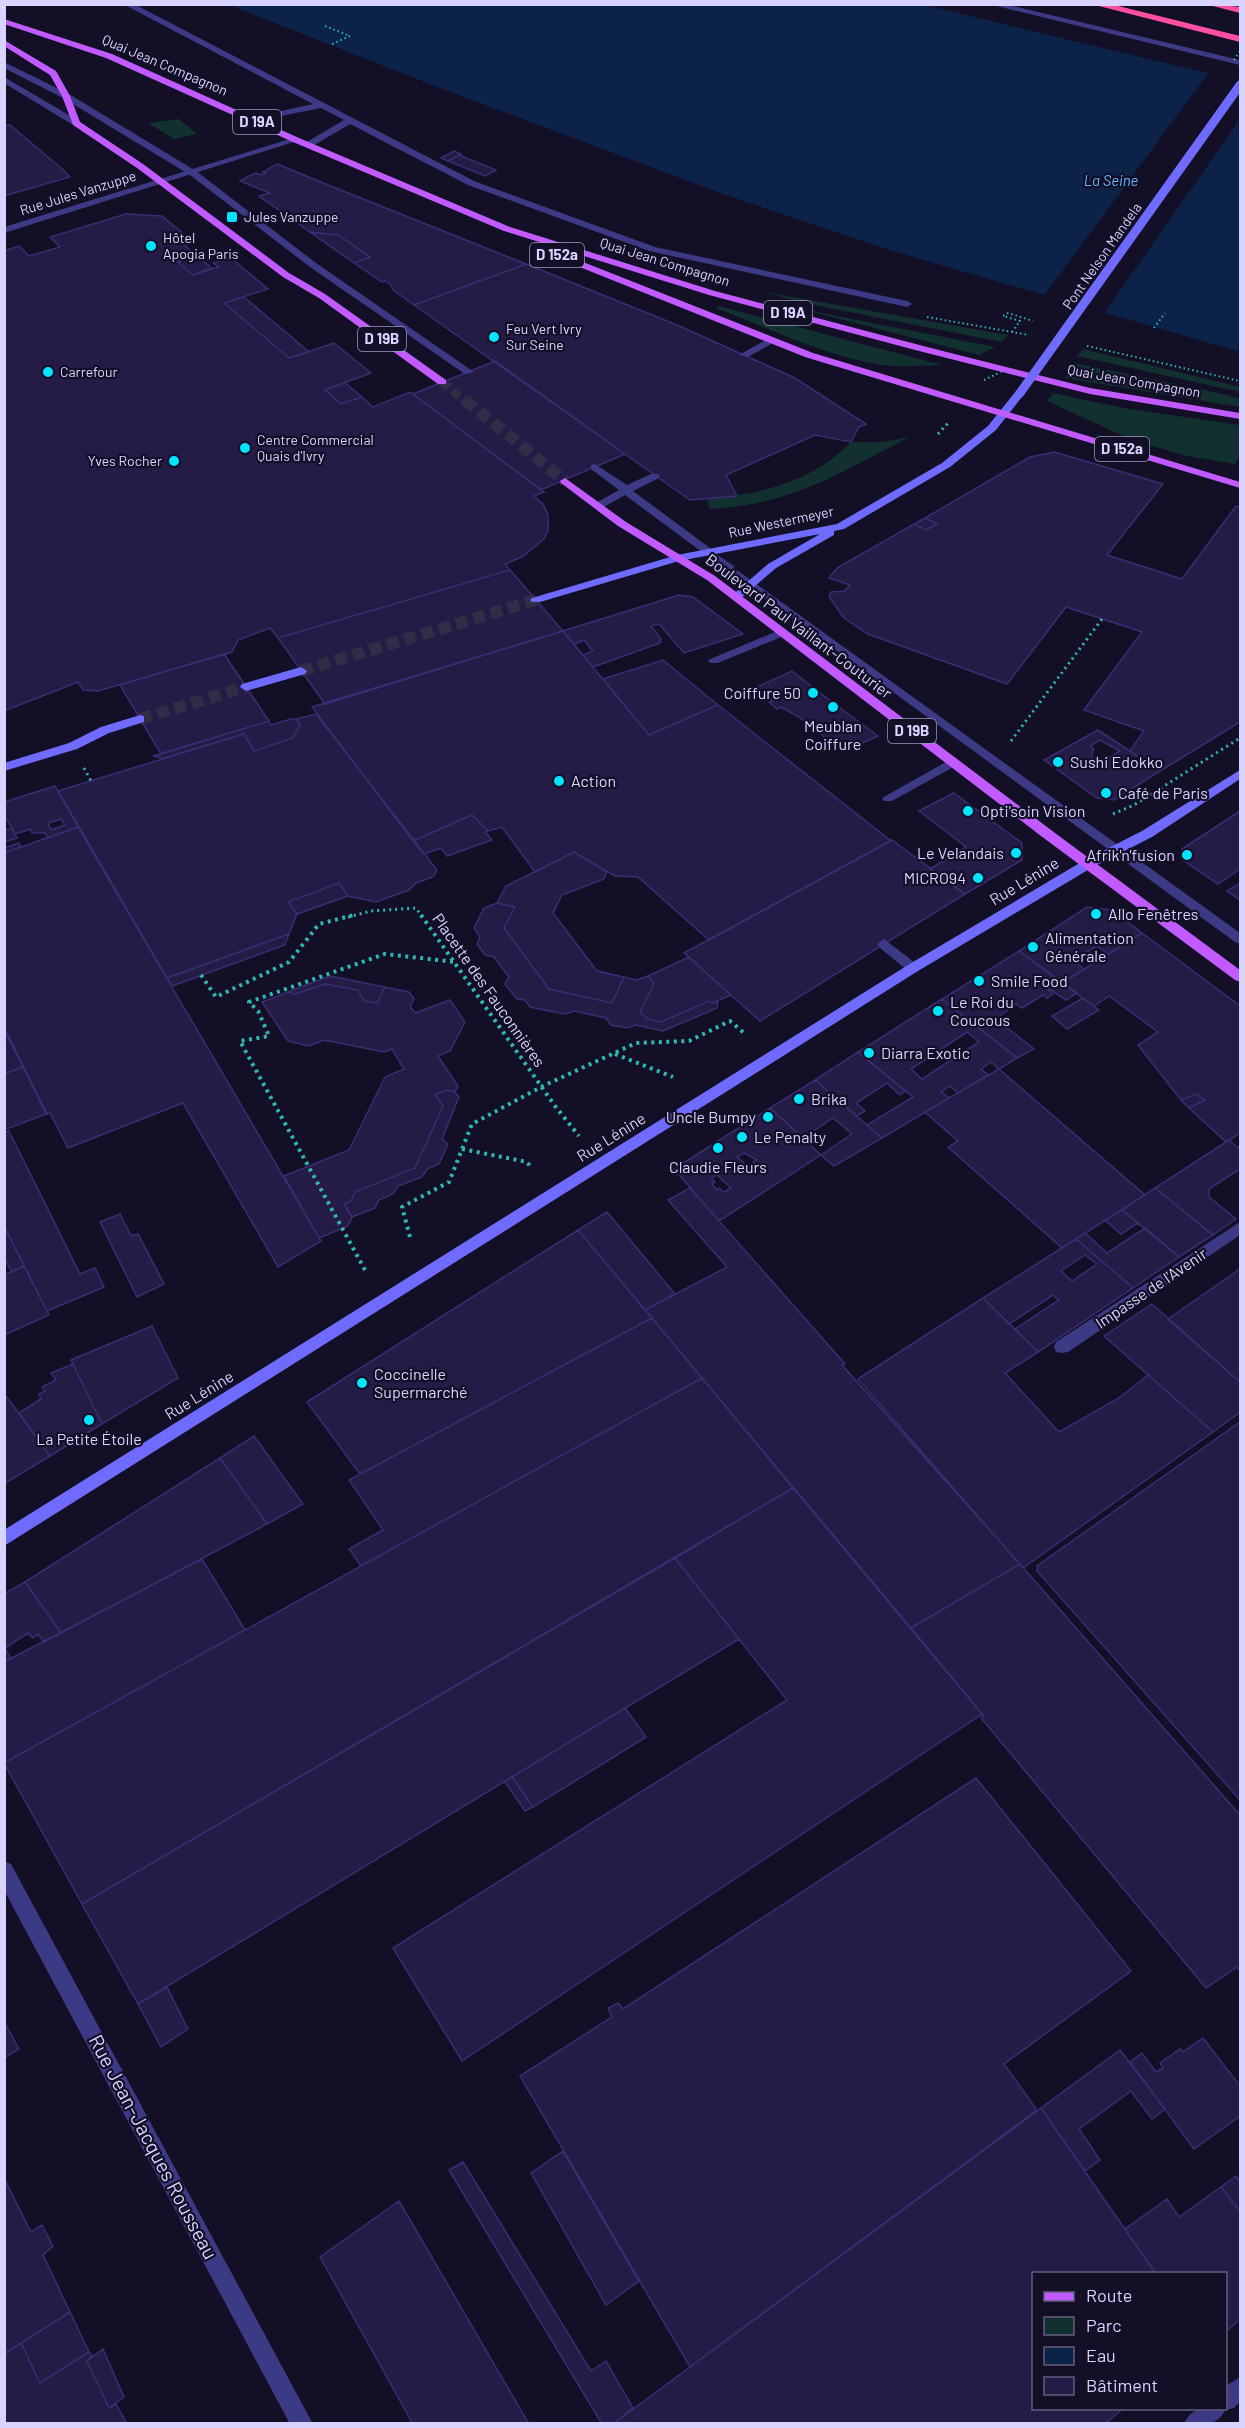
<svg xmlns="http://www.w3.org/2000/svg" width="1245" height="2428" font-family="Barlow,sans-serif">
	<style>
		.green { fill: #12302f }
		.water { fill: #0c2248 }
		.pier { fill: #130f26 }
		.building { fill: #241b47; stroke: #3b2d73; stroke-width: 1.5; fill-rule: evenodd }
		.lines { fill: none; stroke-linecap: round; stroke-linejoin: round }
		.secondary-tunnel { stroke: #312d47; stroke-width: 12; stroke-dasharray: 12 6; stroke-linecap: butt }
		.primary-tunnel-far1 { stroke: #312d47; stroke-width: 9; stroke-dasharray: 9 4.5; stroke-linecap: butt }
		.primary-tunnel { stroke: #312d47; stroke-width: 12; stroke-dasharray: 12 6; stroke-linecap: butt }
		.path-far2 { stroke: #2fb8b0; stroke-width: 2; stroke-dasharray: 1.5 3; stroke-linecap: butt }
		.path-far1 { stroke: #2fb8b0; stroke-width: 3; stroke-dasharray: 2 4; stroke-linecap: butt }
		.path { stroke: #2fb8b0; stroke-width: 4; stroke-dasharray: 3 4.5; stroke-linecap: butt }
		.lane { fill: #3d3a85; fill-rule: evenodd }
		.street { fill: #3d3a85; fill-rule: evenodd }
		.secondary { fill: #6f6bff; fill-rule: evenodd }
		.primary { fill: #c25bff; fill-rule: evenodd }
		.highway { fill: #ff4fa3; fill-rule: evenodd }
		.path-bridge { stroke: #2fb8b0; stroke-width: 2; stroke-dasharray: 1.5 3; stroke-linecap: butt }
		.secondary-bridge { stroke: #6f6bff; stroke-width: 9 }
		.poi-dot { fill: #00e5ff; stroke: #130f26; stroke-width: 2 }
		.labels { text-anchor: middle; stroke-width: 4.5; stroke-linejoin: round; paint-order: stroke }
		.far-street-label { font-size: 14px; fill: #d9d4ff; stroke: #130f26 }
		.far-poi-label { font-size: 14px; fill: #d9d4ff; stroke: #130f26; text-anchor: start }
		.shield { fill: #130f26; stroke: #9e99be; stroke-width: 1.5 }
		.shield-label { font-size: 15px; font-weight: bold; fill: #d9d4ff }
		.far-water-label { font-size: 15px; font-style: italic; fill: #62b6ff; stroke: #130f26 }
		.street-label { font-size: 16px; fill: #d9d4ff; stroke: #130f26 }
		.poi-label { font-size: 16px; fill: #d9d4ff; stroke: #130f26; text-anchor: start }
		.near-street-label { font-size: 20px; fill: #d9d4ff; stroke: #130f26 }
	</style>
	<rect width="100%" height="100%" fill="#130f26"/>
	<path class="green" d="M179,119l18,15 -23,5 -26,-16z
		M764,292l244,43 -6,7 -198,-39z
		M719,306l223,59c-20,1 -40,2 -60,0 -57,-9 -112,-36 -166,-57z
		M801,309l194,38 -16,8z
		M1083,349l157,38v5l-163,-36z
		M1074,363l154,32 12,4v8l-175,-29z
		M1053,393l70,15 117,17v31l-5,8 -48,-8 -55,-16 -85,-39z
		M909,437c-68,36 -121,69 -200,72l-1,-11c53,-3 105,-17 143,-56h32z"/>
	<path class="water" d="M229,5h696l315,76v271l-354,-103 -163,-55 -291,-109z"/>
	<path class="pier" d="M1210,71l30,7v41l-137,196 -60,-18z"/>
	<path class="building" d="M10,125l51,43 9,9 -66,19v-70z
		M454,151l7,3 -13,7 -7,-3z
		M459,155l37,15 -11,6 -37,-15z
		M277,164l46,19 203,81 -112,41 -21,-15 -2,-5 -6,-4 -3,1 -28,-19 16,-6 -32,-22 -28,-3 -51,-36 11,-3 -30,-12 15,-8 7,2 4,-2 -3,-1z
		M126,214l36,2 30,25 -9,3 14,12 -19,6 15,13 25,-8 -5,-4 18,-5 37,31 -44,14 65,55 45,-15 37,30 -46,17 16,14 21,-7 11,10 37,-15 134,100 -10,4 9,8 5,11v16l-4,8 -22,18 -17,7 5,6 -232,68 -8,-10 -32,12 -6,12 -134,39 -15,-1 -5,-8 -74,29v-460l15,-5 10,10 31,-9 -10,-10z
		M310,232l28,3 32,22 -16,6z
		M197,256l15,12 -19,7 -15,-13z
		M526,264l151,61 118,53 71,46 -7,3 -8,15 -36,-7 -89,40 11,21 -47,4 -276,-195z
		M244,297l65,55 -20,6 -65,-55z
		M495,361l130,93 -84,36 -128,-96z
		M345,383l17,14 -21,7 -16,-14z
		M1054,452l109,32 -56,71 75,24 54,-73 4,1v215l-80,49 -30,-20 14,-20 -60,-21 58,-78 -76,-25 -59,77 -139,-50 -24,-16 -15,-21 2,-5 13,-1 6,-6 -21,-7 8,-10 77,-44 12,6 11,-6 -12,-6 105,-61z
		M925,518l12,6 -11,6 -12,-6z
		M510,570l53,61 -238,73 -47,-66z
		M679,595l14,2 50,37 -59,19 -25,-29 -8,2 10,13 -1,4 -67,24 -10,-12 10,-4 -9,-11 -10,4 -11,-13z
		M563,631l86,104 69,-30 173,136 -182,99 -71,-63 -23,-1 -41,-24 -39,20 -33,-45 -14,4 -16,-16 -59,26 -101,-134z
		M224,654l45,67 -108,33 -41,-69z
		M663,660l55,45 -69,30 -46,-56z
		M792,671l32,25 54,40 -35,16 -44,-35 -18,-10 -4,2 -8,-7 4,-2 -16,-13z
		M316,714l121,156 -4,7 -17,6 -7,7 -33,12 -28,-6 -9,-13 -51,19 9,12 -8,20 -122,44 -109,-187 186,-57 10,17 39,-13 7,-13 -4,-6z
		M291,719h5l4,6 -7,13 -39,13 -10,-17 -80,24 -11,-2 116,-35 2,4z
		M1098,730l32,21 30,20 -46,29 -17,-2 -53,-38zM1100,740l20,11 -12,7 2,6h-8l-11,-8 3,-7 -4,-3z
		M55,786l23,41 -30,11 -3,-5h-13l-1,-4 -16,5 -11,-20v-12zM61,819l4,6 -14,5 -3,-7z
		M954,793l68,50v17l-57,34 -35,-25 36,-22 -47,-36z
		M1240,811v58l-22,15 -35,-24 -1,-11z
		M472,815l16,16 -3,1 7,8 -45,16 -6,-8 -17,6 -11,-13z
		M78,827l243,414 -43,26 -95,-164 -115,45 -18,-35 -3,1 -43,-87v-174z
		M12,828l5,10 -13,4v-12z
		M892,840l73,54 -205,127 -76,-68z
		M19,843l2,4 -17,6v-5z
		M574,852l33,20 -3,7 -42,16 -9,18 44,58 27,6 -12,26 -63,-14 -45,-61 11,-21 -18,-4 9,-17z
		M339,883l9,13 -51,18 -9,-12z
		M1240,883v17l-13,-9z
		M497,903l18,4 -11,21 45,61 63,14 12,-26 13,3 11,-4 6,7 -14,29 8,7 13,3 48,-21 3,2 6,-2 -1,7 -54,23 -27,-6 -9,3 -16,-3 -5,-7 -32,-7 -10,3 -34,-7 -5,-7 -8,-1 -12,-15 4,-7 -15,-20 -9,-2 -8,-11 3,-7 -6,-9 10,-20z
		M1087,907l24,3 31,23 -34,21 -11,-8 -24,14 11,9 -22,14 -43,-32z
		M1142,933l98,73v127l-14,9 -37,-34 16,-8 -9,-6 -15,6 -43,-55 20,-13 -49,-36 -15,10 -32,-23z
		M289,934l-4,11 -113,41 -5,-8z
		M1019,951l58,42 -11,7 -28,-19 15,13 -6,4 -4,-3 -21,13 -6,-4 -20,15 38,30 -17,9 -75,-59z
		M689,957l42,38 -19,8 -3,-2 -48,21 -13,-3 -8,-7 14,-29 -6,-7z
		M330,976l55,11 -8,16 -13,-2 -6,-11 -33,-6 -30,10 -7,-2z
		M325,984l33,6 6,11 13,2 8,-16 24,5 5,7 -4,7 5,7 35,-13 15,22 -15,29 -12,5 20,30 -3,6 -9,-2 -11,5 8,11 -28,62 -60,24 -4,9 -7,3 8,13 -4,9 -29,12 -35,-62 65,-26 36,-73 19,-8 -12,-20 -8,3 -60,-12 -15,6 -21,-5 -26,-39 26,-10 7,2z
		M1083,998l16,12 -32,19 -15,-13z
		M942,999l75,59 -18,11 -8,-7 -10,7 7,6 -30,18 -8,-7 -9,6 8,6 -67,40 -15,-13 46,-28 -55,-45zM967,1032l12,10 -57,37 -11,-10z
		M4,1030l19,37 -19,7z
		M858,1052l47,39 -5,4 -13,-12 -31,20 9,8 -8,5 -42,-36z
		M23,1067l23,47 -42,16v-56z
		M999,1069l146,126 -83,53 -114,-101 10,-6 -33,-29z
		M815,1080l67,58 -48,28 -13,-11 31,-21 -19,-16 -30,20 -33,-30z
		M446,1090l9,2 4,5 -17,42 6,5 -9,20 -12,5 -5,8 -24,9 -5,8 -14,6 -4,8 -23,9 -8,-13 7,-3 4,-9 60,-24 28,-62 -8,-11z
		M1196,1094l9,6 -16,8 -8,-8z
		M770,1108l51,47 -102,66 -45,-52zM744,1153l13,7 -4,2 4,4 -6,3 -14,-12zM717,1175l14,13 -7,4 -5,-4 -2,2 -5,-6 3,-2 -4,-4z
		M9,1131l71,143 15,-6 9,19 -57,24 -43,-85v-93z
		M1229,1140l9,8 2,-4v25l-31,20v8l27,22 -23,16 -58,-47z
		M690,1188l155,176 -3,1 178,199 -109,64 -266,-318 82,-43 -59,-67z
		M1155,1188l58,47 -34,22 -57,-47z
		M1122,1210l16,13 -17,11 -16,-14z
		M607,1212l68,82 -30,16 -67,-80z
		M120,1214l11,22 7,-2 26,50 -27,13 -37,-75z
		M4,1226l20,40 -12,6 -8,-14z
		M1145,1228l34,29 -46,31 -57,-49 9,-6 22,20z
		M578,1230l74,88 -292,156 -53,-72z
		M1076,1239l57,49 -95,64 -23,-23 44,-29 -6,-5 -44,29 -26,-26zM1085,1255l12,9 -25,17 -11,-10z
		M24,1266l25,49 -45,20v-60z
		M1240,1269v113l-72,-63z
		M983,1298l55,54 -33,21 54,59 60,-34 29,-23 65,57 -190,136 -165,-189z
		M1152,1304l88,78v30l-27,20 -109,-96z
		M652,1318l50,60 -341,188 -12,-17 34,-19 -34,-50z
		M152,1326l26,52 -76,46 -31,-64z
		M73,1364l29,60 -52,32 -31,-43 22,-14 -2,-5 6,-3 -3,-4 14,-7 -5,-7z
		M702,1378l91,110 -711,416 -78,-141z
		M6,1396l44,60 -46,28v-87z
		M1240,1422v378l-203,-229v-5z
		M254,1436l49,68 -36,20 -47,-66z
		M220,1458l47,66 -206,109 -36,-51z
		M793,1488l189,226 -520,347 -69,-113 394,-248 -112,-142z
		M675,1558l64,81 -601,365 -56,-100z
		M202,1559l43,71 -241,133v-101z
		M1020,1564l220,251v156l-3,-4 -31,21 -225,-270 3,-2 -73,-88z
		M25,1582l36,51 -17,9 -6,-8 -5,4 -5,-5 -23,15 6,11 -7,3v-68z
		M625,1708l21,29 -113,70 -21,-30z
		M512,1777l21,30 -8,4 -20,-29z
		M976,1778l155,193 -127,93 33,46 -347,257 -170,-291 92,-59 -4,-9 10,-5 5,6z
		M167,1987l21,42 -27,18 -23,-43z
		M4,2022l15,27 -15,9z
		M1203,2038l37,48v30l-46,33 -64,-87 12,-9 14,19 7,-4 -3,-5 20,-14 3,3z
		M1120,2050l45,59 -13,10 -21,-28 -52,38 21,31 -15,11 -44,-63z
		M1041,2108l115,166h-122v134h90l-20,16h-491z
		M563,2151l76,130 -33,24 -75,-132z
		M463,2162l128,209 15,-10 27,47 -20,16h-11l-153,-254z
		M1236,2176l4,6v30l-19,-25z
		M4,2178l27,54 11,-7 11,21 -10,9 27,57 -66,42z
		M1221,2187l19,25v108l-14,11v-57h-70l-31,-45 42,-30 12,18z
		M399,2201l130,223h-116l-93,-167z
		M70,2312l19,40 -49,31 -19,-40z
		M21,2343l19,40 49,-31 3,4 -5,5 22,47 7,-4 11,20h-123v-70z
		M103,2349l21,48 -15,11 -22,-47z"/>
	<g class="lines">
		<path class="secondary-tunnel" d="M301,671l235,-71
			M140,719l106,-32"/>
		<path class="primary-tunnel-far1" d="M442,382l24,20"/>
		<path class="primary-tunnel" d="M465,400l100,81"/>
		<path class="path-far2" d="M325,26l25,10 -20,9
			M927,317l102,18
			M1154,328l11,-15
			M1012,332l8,-11 -17,-5 5,-3 25,8
			M1087,346l153,35"/>
		<path class="path-far1" d="M938,434l11,-12
			M1011,741l91,-122
			M84,768l7,13
			M1113,814l21,-9 106,-67
			M348,917l23,-6 45,-3 6,9"/>
		<path class="path" d="M421,915l134,191 24,30
			M201,975l15,22 73,-35 30,-38 35,-9
			M615,1054l58,23
			M462,1149l65,13 3,4
			M410,1237l-8,-30 47,-25 23,-58 71,-38 93,-43 53,-2 41,-20 14,12
			M365,1270l-125,-229 29,-5 -11,-25 -9,-9 136,-48 70,8"/>
		<path class="lane" d="M123,4h11l340,177 181,66 252,54 5,3 -5,3 -258,-56 -181,-66 -118,-61 -39,23h-6v-4l39,-23 -23,-12 -71,14v-4l63,-14z
			M4,62l65,32 127,77 120,92 158,109 -9,2 -155,-107 -120,-92 -127,-77 -59,-30z
			M771,337l5,3 -1,2 -27,15 -9,-2z
			M595,464l32,21 24,-11h8v4l-26,13 81,60v4h-8l-81,-60 -23,13h-8v-4l25,-14 -28,-21v-4z
			M730,565l510,368v11l-5,-2 -509,-372 -2,-2z
			M782,629l4,2v4l-68,28h-8l-2,-3z
			M953,758l4,1 2,3 -2,3 -65,36h-8l-2,-3z
			M884,939l34,26 2,3 -2,3h-10l-29,-24 -2,-3z
			M1240,1222v13l-172,117 -6,1 -6,-1 -2,-5 2,-5z"/>
		<path class="street" d="M988,4h16l236,56v5z
			M4,77l75,44 1,2 -7,2 -69,-42z
			M293,138l7,2 -296,93v-6z
			M710,550l24,16v4h-8l-20,-15v-4z
			M4,1861l7,3 302,560h-23l-286,-534z
			M1240,2377v25l-6,6 -9,2c-7,17 -25,14 -41,14 8,-19 24,-16 42,-16v-22z"/>
		<path class="secondary" d="M1020,390l5,3 -29,37 -46,37 -106,62 -10,2v4l-58,33 -36,31h-8l-2,-2 38,-33 52,-30 -141,27 -139,41h-8l-2,-2 2,-2 145,-43 160,-31 105,-61 46,-37 28,-35z
			M301,667l6,4 -2,3 -59,17 -6,-4 2,-3z
			M140,715l4,1v6l-35,11 -32,16 -73,22v-8l65,-20 32,-16z
			M1240,770v9l-88,58 -59,30 -175,104 -914,575v-16l904,-565 175,-104 59,-30z"/>
		<path class="primary" d="M4,19l108,35 187,84 211,89 205,64 212,56 163,41 150,25v6l-150,-25 -171,-43 -210,-56 -205,-64 -211,-89 -187,-84 -102,-34z
			M4,40l52,31 14,25 10,26 63,42 146,109 36,21 121,86v4h-8l-119,-86 -36,-21 -146,-109 -64,-43 -11,-29 -12,-21 -46,-29z
			M535,243l278,110 427,129v6l-435,-131 -273,-109 -2,-2z
			M565,478l61,44 89,54 336,254 189,140v12l-5,-2 -194,-144 -334,-256 -89,-54 -57,-43 -1,-2z"/>
		<path class="highway" d="M1091,4h19l130,32v6z
			M1211,4l29,3v6l-27,-7z"/>
		<path class="path-bridge" d="M1234,60l6,-9
			M984,380l17,-8"/>
		<path class="secondary-bridge" d="M1020,393l220,-308"/>
	</g>
	<g class="poi-dot">
		<rect x="226" y="211" width="12" height="12" rx="3"/>
		<circle cx="151" cy="246" r="6"/>
		<circle cx="494" cy="337" r="6"/>
		<circle cx="48" cy="372" r="6"/>
		<circle cx="245" cy="448" r="6"/>
		<circle cx="174" cy="461" r="6"/>
		<circle cx="813" cy="693" r="6"/>
		<circle cx="833" cy="707" r="6"/>
		<circle cx="1058" cy="762" r="6"/>
		<circle cx="559" cy="781" r="6"/>
		<circle cx="1106" cy="793" r="6"/>
		<circle cx="968" cy="811" r="6"/>
		<circle cx="1016" cy="853" r="6"/>
		<circle cx="1187" cy="855" r="6"/>
		<circle cx="978" cy="878" r="6"/>
		<circle cx="1096" cy="914" r="6"/>
		<circle cx="1033" cy="947" r="6"/>
		<circle cx="979" cy="981" r="6"/>
		<circle cx="938" cy="1011" r="6"/>
		<circle cx="869" cy="1053" r="6"/>
		<circle cx="799" cy="1099" r="6"/>
		<circle cx="768" cy="1117" r="6"/>
		<circle cx="742" cy="1137" r="6"/>
		<circle cx="718" cy="1148" r="6"/>
		<circle cx="362" cy="1383" r="6"/>
		<circle cx="89" cy="1420" r="6"/>
	</g>
	<g class="labels">
		<g class="far-street-label">
			<text transform="translate(165 65) rotate(23)" y="5">Quai Jean Compagnon</text>
			<text transform="translate(78 193) rotate(-17)" y="5">Rue Jules Vanzuppe</text>
			<text transform="translate(1102 256) rotate(-55)" y="5">Pont Nelson Mandela</text>
			<text transform="translate(665 262) rotate(17)" y="5">Quai Jean Compagnon</text>
			<text transform="translate(1134 381) rotate(10)" y="5">Quai Jean Compagnon</text>
			<text transform="translate(781 522) rotate(-12)" y="5">Rue Westermeyer</text>
		</g>
		<g class="far-poi-label">
			<text x="244" y="222">Jules Vanzuppe</text>
			<text x="163" y="243">Hôtel<tspan x="163" dy="16">Apogia Paris</tspan></text>
			<text x="506" y="334">Feu Vert Ivry<tspan x="506" dy="16">Sur Seine</tspan></text>
			<text x="60" y="377">Carrefour</text>
			<text x="257" y="445">Centre Commercial<tspan x="257" dy="16">Quais d'Ivry</tspan></text>
			<text x="162" y="466" text-anchor="end">Yves Rocher</text>
		</g>
		<g class="shield">
			<rect x="233" y="110" width="48" height="24" rx="4.5"/>
			<rect x="530" y="243" width="54" height="24" rx="4.5"/>
			<rect x="764" y="301" width="48" height="24" rx="4.5"/>
			<rect x="358" y="327" width="48" height="24" rx="4.5"/>
			<rect x="1095" y="437" width="54" height="24" rx="4.5"/>
			<rect x="888" y="719" width="48" height="24" rx="4.5"/>
		</g>
		<g class="shield-label">
			<text x="257" y="127">D 19A</text>
			<text x="557" y="260">D 152a</text>
			<text x="788" y="318">D 19A</text>
			<text x="382" y="344">D 19B</text>
			<text x="1122" y="454">D 152a</text>
			<text x="912" y="736">D 19B</text>
		</g>
		<g class="far-water-label">
			<text x="1111" y="186">La Seine</text>
		</g>
		<g class="street-label">
			<text transform="translate(799 626) rotate(37)" y="6">Boulevard Paul Vaillant-Couturier</text>
			<text transform="translate(1024 881) rotate(-31)" y="6">Rue Lénine</text>
			<text transform="translate(489 990) rotate(55)" y="6">Placette des Fauconnières</text>
			<text transform="translate(611 1137) rotate(-32)" y="6">Rue Lénine</text>
			<text transform="translate(1151 1288) rotate(-34)" y="6">Impasse de l'Avenir</text>
			<text transform="translate(199 1395) rotate(-32)" y="6">Rue Lénine</text>
		</g>
		<g class="poi-label">
			<text x="801" y="699" text-anchor="end">Coiffure 50</text>
			<text x="833" y="732" text-anchor="middle">Meublan<tspan x="833" dy="18">Coiffure</tspan></text>
			<text x="1070" y="768">Sushi Edokko</text>
			<text x="571" y="787">Action</text>
			<text x="1118" y="799">Café de Paris</text>
			<text x="980" y="817">Opti'soin Vision</text>
			<text x="1004" y="859" text-anchor="end">Le Velandais</text>
			<text x="1175" y="861" text-anchor="end">Afrik'n'fusion</text>
			<text x="966" y="884" text-anchor="end">MICRO94</text>
			<text x="1108" y="920">Allo Fenêtres</text>
			<text x="1045" y="944">Alimentation<tspan x="1045" dy="18">Générale</tspan></text>
			<text x="991" y="987">Smile Food</text>
			<text x="950" y="1008">Le Roi du<tspan x="950" dy="18">Coucous</tspan></text>
			<text x="881" y="1059">Diarra Exotic</text>
			<text x="811" y="1105">Brika</text>
			<text x="756" y="1123" text-anchor="end">Uncle Bumpy</text>
			<text x="754" y="1143">Le Penalty</text>
			<text x="718" y="1173" text-anchor="middle">Claudie Fleurs</text>
			<text x="374" y="1380">Coccinelle<tspan x="374" dy="18">Supermarché</tspan></text>
			<text x="89" y="1445" text-anchor="middle">La Petite Étoile</text>
		</g>
		<g class="near-street-label">
			<text transform="translate(153 2147) rotate(62)" y="7">Rue Jean-Jacques Rousseau</text>
		</g>
	</g>
	<rect width="1245" height="2428" fill="none" stroke="#d9d4ff" stroke-width="12"/>
	<rect x="1032" y="2272" width="195" height="138" fill="#130f26" stroke="#625e7d" stroke-width="1.5"/>
	<rect x="1044" y="2292" width="30" height="9" fill="#c25bff" stroke="#625e7d" stroke-width="1.5"/>
	<text x="1086" y="2302" font-size="18" fill="#d9d4ff">Route</text>
	<rect x="1044" y="2317" width="30" height="18" fill="#12302f" stroke="#625e7d" stroke-width="1.5"/>
	<text x="1086" y="2332" font-size="18" fill="#d9d4ff">Parc</text>
	<rect x="1044" y="2347" width="30" height="18" fill="#0c2248" stroke="#625e7d" stroke-width="1.5"/>
	<text x="1086" y="2362" font-size="18" fill="#d9d4ff">Eau</text>
	<rect x="1044" y="2377" width="30" height="18" fill="#241b47" stroke="#625e7d" stroke-width="1.5"/>
	<text x="1086" y="2392" font-size="18" fill="#d9d4ff">Bâtiment</text>
</svg>
